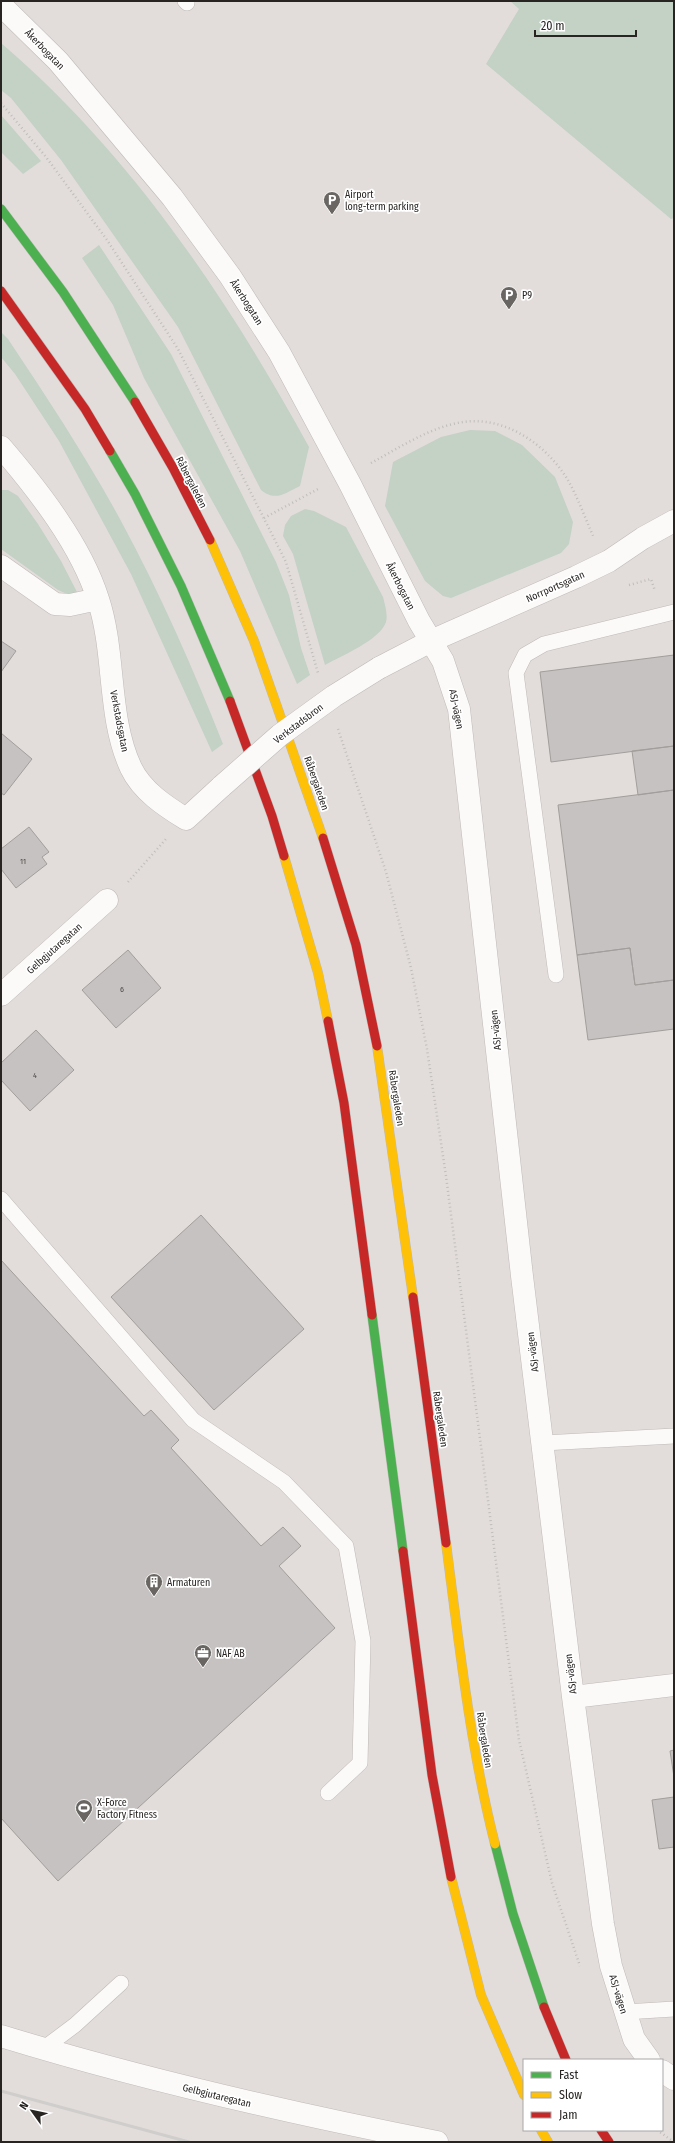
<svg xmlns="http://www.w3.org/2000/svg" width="675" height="2143" font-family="'Fira Sans Condensed',sans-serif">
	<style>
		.green { fill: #c4d1c5 }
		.building { fill: #c6c2c1; stroke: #a19e9c }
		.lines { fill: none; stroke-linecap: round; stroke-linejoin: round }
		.lane-casing { stroke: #bebab8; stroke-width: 16 }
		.street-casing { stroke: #bebab8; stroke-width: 23 }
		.fast-casing { stroke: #bebab8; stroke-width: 10 }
		.slow-casing { stroke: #bebab8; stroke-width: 10 }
		.jam-casing { stroke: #bebab8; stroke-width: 10 }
		.path { stroke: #bfbebc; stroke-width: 2.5; stroke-dasharray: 1 3; stroke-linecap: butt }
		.lane { stroke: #fbfaf9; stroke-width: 15 }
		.street { stroke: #fbfaf9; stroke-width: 22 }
		.fast { stroke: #4caf50; stroke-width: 9 }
		.slow { stroke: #ffc107; stroke-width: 9 }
		.jam { stroke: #c62828; stroke-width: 9 }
		.rail { stroke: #cfcecc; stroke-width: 3 }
		.street-bridge-casing { stroke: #bebab8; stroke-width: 23; stroke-linecap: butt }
		.street-bridge { stroke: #fbfaf9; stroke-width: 22 }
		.labels { text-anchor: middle; stroke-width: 3.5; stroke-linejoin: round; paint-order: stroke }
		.number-label { font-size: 8px; fill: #4f4c4a }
		.street-label { font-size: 10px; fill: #272422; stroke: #fff }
		.poi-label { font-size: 10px; fill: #272422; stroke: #fff; text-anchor: start }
	</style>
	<rect width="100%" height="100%" fill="#e2ddda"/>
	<path class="green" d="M510,1h164v217l-3,1 -185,-155 33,-55z
		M1,43c129,110 227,256 308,404l-9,39c-15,7 -24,16 -39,4l-83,-163 -117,-167 -50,-62 -10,-8z
		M1,115l40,46 -18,13 -22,-22z
		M99,245l72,109 105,208 13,33 12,53 9,27 -13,9 -57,-133 -96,-173 -31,-73 -31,-47z
		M1,332l7,7c40,60 79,119 113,182 39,72 72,147 102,223l-11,8 -81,-178 -72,-133 -44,-67 -14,-17z
		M470,430l25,1 27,14 33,32 18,45 -4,22 -8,9 -110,45 -8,-2 -18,-15 -40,-75 8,-44 48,-25z
		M1,490h7l10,6 20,28 23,37 17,33h-11l-9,-4 -57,-41z
		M305,509l9,2 32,16 37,70c2,8 5,18 3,25 -6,18 -45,34 -61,43l-32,-111 -10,-18 2,-11 6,-9z"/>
	<path class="building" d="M1,641l15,10 -15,21z
		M674,655v91l-123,16 -11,-90z
		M1,733l31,26 -28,36 -3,-2z
		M674,746v44l-36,5 -6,-44z
		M674,790v190l-39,5 -5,-37 -53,7 -19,-150z
		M29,827l20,25 -7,5 5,7 -31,24 -15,-19v-20z
		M630,948l5,37 39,-5v49l-86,11 -11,-85z
		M128,950l33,38 -45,40 -34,-38z
		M36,1030l38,40 -44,41 -29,-31v-17z
		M201,1215l103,114 -90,81 -103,-113z
		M1,1260l143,156 7,-6 28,30 -8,8 90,98 22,-19 18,19 -22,20 56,62 -277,253 -57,-63z
		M674,1750v27l-4,-26z
		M674,1797v50l-15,2 -7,-49z"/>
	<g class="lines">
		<defs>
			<path id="lane" d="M185,1l2,2
				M556,975l-40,-302 9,-18 19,-11 130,-32
				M1,1199l192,221 91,62 62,64 17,95 -3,122 -32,30
				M543,1443l131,-7
				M625,2012l49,-3
				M43,2049l32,-24 46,-42"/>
			<path id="street" d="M1,5l57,56 114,136 58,79 49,76 71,132 69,137 24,40 16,48 63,567 51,421 30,227 8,42 23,73 15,21
				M1,447c37,43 80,98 97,152 18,54 9,118 33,169 11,23 34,38 55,51l36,-33
				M1,566l54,38 15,1 28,-6
				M379,668l52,-27 145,-64 33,-16 34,-23 31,-17
				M1,995l106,-95
				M573,1697l101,-12
				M1,2036c143,44 289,77 436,106
				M662,2071l12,8"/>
			<path id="fast" d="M1,209l62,83 72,110
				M110,451l25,43 46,92 49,115
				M372,1315l31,236
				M495,1844l18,70 31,93"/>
			<path id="slow" d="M210,540l44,101 69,197
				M284,856l34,117 10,48
				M377,1046l36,251
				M446,1543c13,100 24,203 49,301
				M451,1877l30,118 43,100
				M541,2130l7,12"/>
			<path id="jam" d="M1,291l84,118 25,42
				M135,402l38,66 37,72
				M230,701l42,115 12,40
				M323,838l33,107 21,101
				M328,1021l16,82 28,212
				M413,1297l33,246
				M403,1551l29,224 19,102
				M544,2007l22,53
				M601,2130l8,12"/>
		</defs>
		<use href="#lane" class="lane-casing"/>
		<use href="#street" class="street-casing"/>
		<use href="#fast" class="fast-casing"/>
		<use href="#slow" class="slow-casing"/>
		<use href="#jam" class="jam-casing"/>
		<path class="path" d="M1,103l45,54 61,83 71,109 108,213 32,111
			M371,463c26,-14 53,-32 82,-39 45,-12 89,16 113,53 11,18 19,41 28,61
			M264,518l56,-30
			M629,585l22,-6 4,12
			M338,729l48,143 25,96 16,81 19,127 73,564 33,143 28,83
			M128,882l38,-43
			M657,2130l17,12"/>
		<use href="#lane" class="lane"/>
		<use href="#street" class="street"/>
		<use href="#fast" class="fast"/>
		<use href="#slow" class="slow"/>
		<use href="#jam" class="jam"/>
		<path class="rail" d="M1,2091l188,51"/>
		<defs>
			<path id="street-bridge" d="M222,786l58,-51 54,-39 45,-28"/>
		</defs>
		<use href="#street-bridge" class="street-bridge-casing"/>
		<use href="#street-bridge" class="street-bridge"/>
	</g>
	<defs>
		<symbol id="parking-pin" viewBox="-11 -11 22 30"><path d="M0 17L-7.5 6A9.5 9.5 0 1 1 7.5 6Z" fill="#686562" stroke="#fff"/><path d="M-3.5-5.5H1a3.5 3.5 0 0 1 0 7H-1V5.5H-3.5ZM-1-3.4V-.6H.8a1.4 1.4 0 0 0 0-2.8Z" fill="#fff"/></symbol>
		<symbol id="building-pin" viewBox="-11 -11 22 30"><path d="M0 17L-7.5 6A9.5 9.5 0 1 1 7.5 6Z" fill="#686562" stroke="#fff"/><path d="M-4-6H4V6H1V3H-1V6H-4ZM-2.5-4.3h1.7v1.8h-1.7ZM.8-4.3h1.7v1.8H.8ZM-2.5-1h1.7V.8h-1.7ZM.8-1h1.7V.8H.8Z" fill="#fff"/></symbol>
		<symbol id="office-pin" viewBox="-11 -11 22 30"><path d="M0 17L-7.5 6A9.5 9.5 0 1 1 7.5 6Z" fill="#686562" stroke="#fff"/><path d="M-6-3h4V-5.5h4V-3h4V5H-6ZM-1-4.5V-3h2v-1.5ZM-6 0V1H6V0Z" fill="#fff"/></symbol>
		<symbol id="stadium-pin" viewBox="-11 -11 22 30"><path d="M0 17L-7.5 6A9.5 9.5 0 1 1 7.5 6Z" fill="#686562" stroke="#fff"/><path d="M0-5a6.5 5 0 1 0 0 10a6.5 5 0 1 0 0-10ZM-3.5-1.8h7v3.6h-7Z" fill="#fff"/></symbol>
	</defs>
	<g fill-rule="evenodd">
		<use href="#parking-pin" x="322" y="190" width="20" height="27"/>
		<use href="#parking-pin" x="499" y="285" width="20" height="27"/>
		<use href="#building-pin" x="144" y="1572" width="20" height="27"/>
		<use href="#office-pin" x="193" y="1643" width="20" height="27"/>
		<use href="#stadium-pin" x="74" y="1798" width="20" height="27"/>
	</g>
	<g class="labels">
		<g class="number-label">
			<text x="23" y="864">11</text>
			<text x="122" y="992">6</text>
			<text x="35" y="1078">4</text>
		</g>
		<g class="street-label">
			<text transform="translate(45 49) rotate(46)" y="4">Åkerbogatan</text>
			<text transform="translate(247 302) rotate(57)" y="4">Åkerbogatan</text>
			<text transform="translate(192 482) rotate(63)" y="4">Råbergaleden</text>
			<text transform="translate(401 586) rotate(63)" y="4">Åkerbogatan</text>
			<text transform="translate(555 586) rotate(-24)" y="4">Norrportsgatan</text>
			<text transform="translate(457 709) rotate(79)" y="4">ASJ-vägen</text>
			<text transform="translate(120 721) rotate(79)" y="4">Verkstadsgatan</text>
			<text transform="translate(298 723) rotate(-37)" y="4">Verkstadsbron</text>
			<text transform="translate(317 783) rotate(71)" y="4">Råbergaleden</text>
			<text transform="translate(54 948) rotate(-42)" y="4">Gelbgjutaregatan</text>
			<text transform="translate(495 1030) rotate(-96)" y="4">ASJ-vägen</text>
			<text transform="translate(397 1098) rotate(81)" y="4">Råbergaleden</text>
			<text transform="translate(532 1352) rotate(-97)" y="4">ASJ-vägen</text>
			<text transform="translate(441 1419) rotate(82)" y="4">Råbergaleden</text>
			<text transform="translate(570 1674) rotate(-97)" y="4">ASJ-vägen</text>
			<text transform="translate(485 1740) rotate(81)" y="4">Råbergaleden</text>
			<text transform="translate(619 1994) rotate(73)" y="4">ASJ-vägen</text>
			<text transform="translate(217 2095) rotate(14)" y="4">Gelbgjutaregatan</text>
		</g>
		<g class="poi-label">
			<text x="345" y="198">Airport<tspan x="345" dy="12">long-term parking</tspan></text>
			<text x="522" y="299">P9</text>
			<text x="167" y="1586">Armaturen</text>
			<text x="216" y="1657">NAF AB</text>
			<text x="97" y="1806">X-Force<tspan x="97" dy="12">Factory Fitness</tspan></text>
		</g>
	</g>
	<rect width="675" height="2143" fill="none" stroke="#272422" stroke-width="4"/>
	<rect x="523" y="2059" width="140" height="72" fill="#ffffff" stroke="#a9a7a7"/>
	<rect x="531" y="2072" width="20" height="6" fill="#4caf50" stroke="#a9a7a7"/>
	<text x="559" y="2079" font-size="12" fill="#272422">Fast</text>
	<rect x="531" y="2092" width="20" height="6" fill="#ffc107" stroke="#a9a7a7"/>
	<text x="559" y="2099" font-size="12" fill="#272422">Slow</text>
	<rect x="531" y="2112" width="20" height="6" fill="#c62828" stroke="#a9a7a7"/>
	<text x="559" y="2119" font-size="12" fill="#272422">Jam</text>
	<g transform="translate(32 2111) rotate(303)" stroke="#ffffff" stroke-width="3" paint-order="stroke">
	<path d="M0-3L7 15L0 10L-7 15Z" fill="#272422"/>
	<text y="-6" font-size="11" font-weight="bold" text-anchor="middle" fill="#272422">N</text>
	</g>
	<path d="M535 30v6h101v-6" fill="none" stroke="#272422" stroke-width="2"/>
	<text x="541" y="30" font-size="12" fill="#272422" stroke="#ffffff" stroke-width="3" paint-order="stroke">20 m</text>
</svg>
